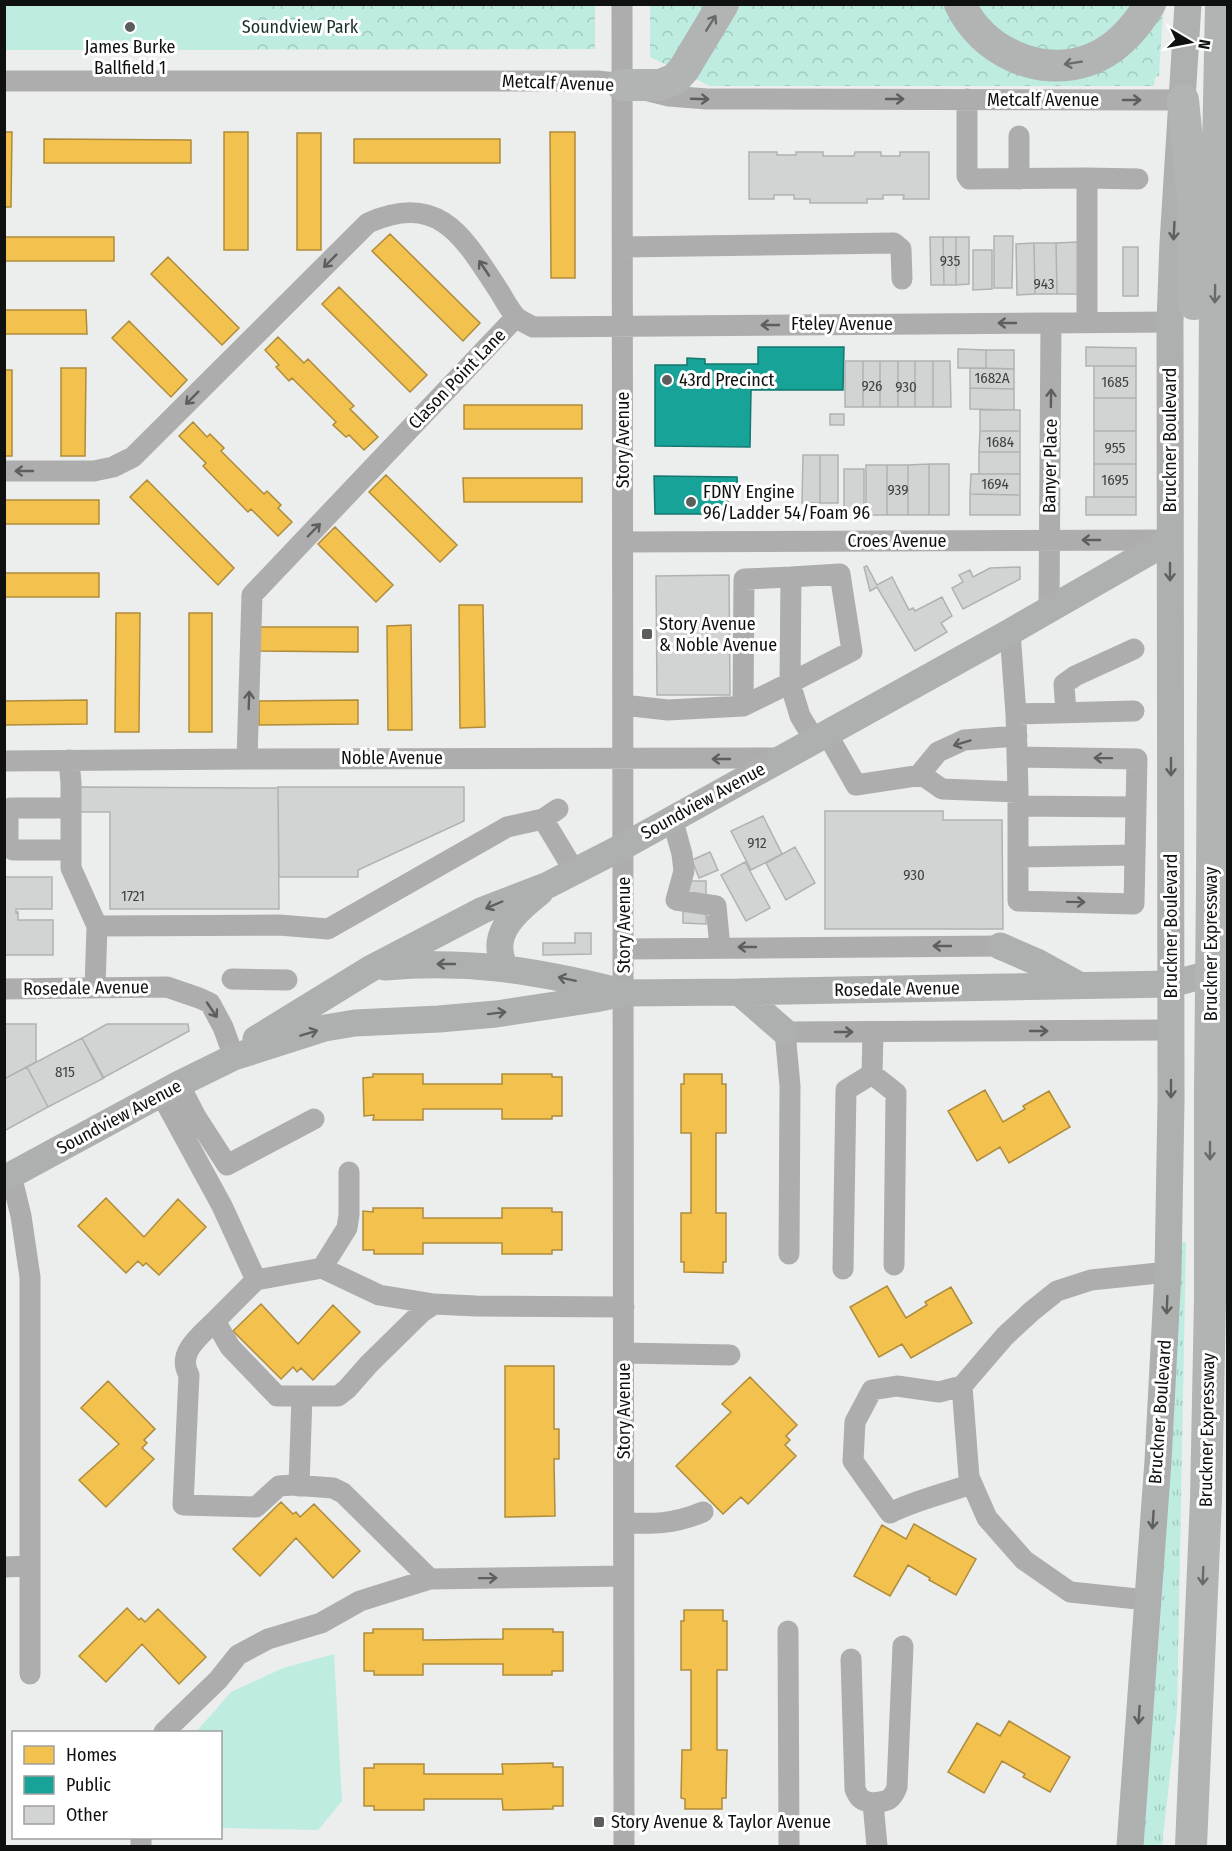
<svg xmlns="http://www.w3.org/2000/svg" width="1232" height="1851" font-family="'Fira Sans Condensed',sans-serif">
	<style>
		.grass { fill: url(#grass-tufts) }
		.park { fill: url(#park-crowns) }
		.pitch { fill: #beece1 }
		.homes { fill: #f2c14e; stroke: #ae8c3b; stroke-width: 1.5 }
		.public { fill: #17a398; stroke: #15776f; stroke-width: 1.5 }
		.building { fill: #d2d4d3; stroke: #b0b2b1; stroke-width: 1.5 }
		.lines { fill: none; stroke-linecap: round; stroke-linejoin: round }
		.minor { stroke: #acadac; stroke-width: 21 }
		.major { stroke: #aeafaf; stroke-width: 27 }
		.highway { stroke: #b2b4b4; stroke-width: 32 }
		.highway-bridge { stroke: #b2b4b4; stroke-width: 32 }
		.oneway { stroke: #696a6a }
		.oneway2 { stroke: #5e5e5e }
		.oneway3 { stroke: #5e6060 }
		.poi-dot { fill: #5c5e5d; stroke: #fff; stroke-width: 2 }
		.labels { text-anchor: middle; stroke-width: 6; stroke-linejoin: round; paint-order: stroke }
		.number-label { font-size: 15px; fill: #404141 }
		.park-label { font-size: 18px; fill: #19302b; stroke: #fff }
		.poi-label { font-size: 18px; fill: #0f1010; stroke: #fff; text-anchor: start }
		.street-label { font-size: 18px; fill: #0f1010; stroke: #fff }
	</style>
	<defs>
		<pattern id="grass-tufts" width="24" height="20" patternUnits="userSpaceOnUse" patternTransform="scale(1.5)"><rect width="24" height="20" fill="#beece1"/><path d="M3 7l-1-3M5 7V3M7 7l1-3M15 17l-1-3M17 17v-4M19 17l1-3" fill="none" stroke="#a2c9c0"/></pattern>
		<pattern id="park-crowns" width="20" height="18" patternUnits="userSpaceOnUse" patternTransform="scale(1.5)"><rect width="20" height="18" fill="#beece1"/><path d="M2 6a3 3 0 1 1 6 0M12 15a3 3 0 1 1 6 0" fill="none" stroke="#a2c9c0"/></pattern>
	</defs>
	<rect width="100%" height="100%" fill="#eceeed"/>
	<path class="grass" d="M1180,1242h6l-9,470 -15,134h-20l18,-221z"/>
	<path class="park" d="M1157,4l6,9 -4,63 -4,1 -1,9h-444l-60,-29v-52z
		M5,5h590v44l-590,1z"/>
	<path class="pitch" d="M5,4l250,1 -1,45h-249z
		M334,1654l8,147 -24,29 -97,-2 -1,-96h-24l35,-40 52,-24z"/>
	<path class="homes" d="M4,132h8l-1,75h-7z
		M224,132h24v118h-24z
		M550,132h25v146h-24z
		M297,133h24v117h-24z
		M44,139l147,1v23h-147z
		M354,139h146v24h-146z
		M390,234l90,89 -17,18 -91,-90z
		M4,237h110v24h-110z
		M168,257l71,71 -17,17 -71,-71z
		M339,287l88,88 -17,17 -88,-88z
		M4,310h82l1,24h-83z
		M129,321l58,59 -16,17 -59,-59z
		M278,337l26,26 4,-4 46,47 -4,3 28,28 -14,13 -15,-15 -3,2 -13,-12 3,-3 -44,-44 -3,3 -13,-14 3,-2 -14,-15z
		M61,368h25l-1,88h-24z
		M4,370h8v86h-8z
		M464,405h118v24h-118z
		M193,422l14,15 3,-3 14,14 -3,3 43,43 3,-3 14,14 -3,3 14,14 -14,14 -27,-27 -3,3 -45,-46 3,-3 -27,-27z
		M386,475l71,70 -17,17 -71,-70z
		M463,478h119v24h-118z
		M147,480l87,88 -16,17 -88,-88z
		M4,500h95v24h-95z
		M335,527l58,58 -17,17 -58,-58z
		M4,573h95v24h-95z
		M459,605h24l2,122 -25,1z
		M116,613h24l-1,119h-24z
		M189,613h23v119h-23z
		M411,625l1,105h-24l-1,-104z
		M259,627h99v25l-99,-1z
		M87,700v24l-83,1v-24z
		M358,700v24l-99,1v-24z
		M373,1074h50v10h79v-10h50v3h10v39h-10v3h-50v-10h-79v11h-50l1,-5 -10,1 -1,-38 10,-1z
		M684,1074h38v10h4v49h-10v80h10v49h-3v11l-39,-1v-10h-3v-49h10v-80h-10v-49h3z
		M985,1090l18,32 22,-13 -2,-3 26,-15 21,36 -61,36 -9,-16 -23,14 -29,-50z
		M106,1198l38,39 34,-38 28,28 -47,48 -13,-12 -3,3 -5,-5 -12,12 -48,-47z
		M373,1208h50v10h79v-10h50v4h10v38h-10v4h-50v-11h-79v11h-49v-4h-11v-39l10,1z
		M887,1286l19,32 21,-13 -2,-3 26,-15 21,36 -61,35 -9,-14 -23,13 -29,-50z
		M261,1304l37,40 35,-39 27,27 -47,48 -12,-12 -4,4 -4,-5 -12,12 -48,-48z
		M505,1366h49v63h5v30h-5l1,57 -50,1z
		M750,1377l47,48 -11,11 4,4 -5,5 11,11 -48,48 -7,-7 -18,17 -47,-48 55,-54 -9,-8z
		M108,1381l47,48 -11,11 3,3 -5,5 12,11 -48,48 -27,-27 40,-36 -38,-36z
		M281,1502l12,12 3,-2 4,5 14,-13 46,47 -27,27 -37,-40 -36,38 -27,-27z
		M914,1524l62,35 -20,36 -27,-15 1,-2 -22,-13 -18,31 -36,-20 28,-51 24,14z
		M127,1608l12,12 2,-2 4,4 13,-13 48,48 -27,27 -37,-40 -36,38 -27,-26z
		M684,1610h39v11h4v49h-10v80h10l-1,48h-4v11h-37v-10l-4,-1 1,-48h9v-80h-10v-49h3z
		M373,1629h50v11l80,-1v-10h50v3h10v39h-11v4h-49v-11h-80v11h-49v-4h-10v-38h9z
		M1009,1721l61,36 -20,35 -27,-15 2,-3 -23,-13 -18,32 -36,-21 29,-49 23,13z
		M553,1763v4h10v39h-10v3l-50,1 -1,-11h-78v11h-50v-4h-10v-38h10v-4h50v10h79l-1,-10z"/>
	<path class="public" d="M758,347h86l-1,43h-92l-1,57 -95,-1v-81h32v-7l18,1v5h53z
		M654,476l83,1 1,14h-10v23h-73z"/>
	<path class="building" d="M749,152h28v3h19v-3h27v4h31l1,-4h26v4h19v-4h29v47h-26l1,-4h-21v4h-16v4h-57v-4h-16v-4h-20v4h-25z
		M994,236h19l-1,52h-18z
		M930,237h13l1,48h-13z
		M943,237h13v48h-12z
		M956,237h13v47l-13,1z
		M1078,242v52h-21l-1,-51z
		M1034,243l1,51 -18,1 -1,-51z
		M1034,243h22l1,51h-22z
		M1123,247h15v49h-15z
		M973,250h19v39l-19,1z
		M1086,347l50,1v18h-50z
		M958,349l28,1v18h-28z
		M986,350h28v19l-28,-1z
		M845,361h18v46h-18z
		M863,361h17v46h-17z
		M880,361h18v46h-18z
		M898,361h17v46h-17z
		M915,361h18v46h-18z
		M933,361h17l1,46h-18z
		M1094,366h42v32h-42z
		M970,368l44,1v20l-44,-1z
		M970,388l44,1v21l-44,-1z
		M1094,398h42v33h-42z
		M980,410h40v21h-40z
		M830,414h14v11h-14z
		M980,431h40v21h-41z
		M1094,431h42v33h-42z
		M979,452h41v22h-41z
		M803,455h17v48h-18z
		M820,455h18v48h-18z
		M929,464h20v51h-20z
		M929,464v51h-21v-50z
		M1094,464h42v33h-42z
		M866,465h21v50h-21z
		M887,465h21v50h-21z
		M844,469h20v43h-20z
		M971,474h49v21l-50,-1z
		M970,494l50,1v20h-50z
		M1086,497h50v18h-50z
		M867,566l10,19 15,-8 17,33 4,-2 2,3 27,-14 10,19 -11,7 6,9 -32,19 -38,-64 -7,4 -6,-24z
		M1020,567v12l-57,30 -11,-21 11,-6 -4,-7 11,-5 3,7 17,-9z
		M729,575l1,120h-73l-1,-119z
		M79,787l199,1 1,121h-169v-97h-30z
		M278,787h186v34l-106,49v7h-79z
		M825,811h118v9h59l1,109h-178z
		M763,816l19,38 -31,16 -20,-39z
		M795,847l20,36 -29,17 -20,-37z
		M710,852l8,18 -19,8 -7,-18z
		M745,862l25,46 -24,13 -25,-46z
		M4,877h48v32h-36v4l2,-1v8h35v35h-49z
		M683,881h23v43l-23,-1z
		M575,933h16v21l-48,1v-12h32z
		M4,1024h32v38l-32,17z
		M107,1024h81l1,7 -86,47 -21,-40z
		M82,1038l22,40 -56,29 -21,-40z
		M27,1067l21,40 -44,24v-52z"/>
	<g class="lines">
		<path class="minor" d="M622,4l2,1842
			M4,81h593l19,2 53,13 38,3 476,1
			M967,99v77l2,3 118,-1v145
			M1087,178l51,1
			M1019,179v-43
			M623,247l271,-4 7,6 1,30
			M4,471h90l19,-4 20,-10 235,-234c72,-32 96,15 131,68 5,8 11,20 18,27 4,3 11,6 16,9l637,-5
			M623,542l547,-2
			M1049,608l2,-285
			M1010,632l6,82
			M623,705l45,5 75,-4 47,-23 1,-106 49,-3 12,77 -62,32 10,33 14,23
			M743,706l1,-127 47,-2
			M1066,713l-2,-29 11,-8 59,-27
			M826,732l30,53 66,-10 20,14 76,3v109l116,3 3,-145 -120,-2
			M247,759l5,-164 264,-278
			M69,760l2,23v85l26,58
			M4,761l243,-2 533,-1
			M919,775l19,-23 26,-12 53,-4
			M1018,792l-2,-78 118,-3
			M1018,806l118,1
			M672,818l10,36 2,17 -8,29 40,6 4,41
			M543,819l32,53
			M71,850h-58l-5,-6v-30l3,-6h60
			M1018,857l117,-2
			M624,949l376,-3
			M232,979l55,1
			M95,988l2,-62 182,-1 49,4 179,-102 36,-8 15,-10
			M4,989l163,-2 32,11 11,5 13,24 11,30
			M873,1032l-1,42 24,19 -2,172
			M179,1084l17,33 31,48 87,-46
			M161,1094l61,112 34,74
			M349,1172v43l-2,13 -25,40 57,27 55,9
			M11,1175l10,41 9,61v397
			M789,1254l1,-168 -5,-54 386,-2
			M322,1268l-66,12 -41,41 15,26 47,49h61l9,-7 22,-25 53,-52 12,-8 42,2 148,1
			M843,1269l3,-179 26,-16
			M215,1321c-15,15 -39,32 -26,54l-6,130 73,2 23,-21 14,-1 40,3 10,5 87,86
			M624,1353l106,2
			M962,1386l7,91 18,41 37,42 46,32 77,8
			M971,1484c-27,10 -55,16 -81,29l-37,-52 2,-39 17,-32 25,-4 42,6 23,-6 43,-50 27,-25 25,-20 34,-11 77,-8
			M299,1486l3,-90
			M624,1523c31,1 50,1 79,-11
			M4,1567l26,-1
			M788,1631l1,215
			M851,1659l4,130c4,10 7,12 18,14
			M164,1732l54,-52 20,-25 30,-16 53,-16 39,-22 70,-22 194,-3
			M141,1838v8
			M877,1846l-4,-43c14,-2 19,-2 24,-16l6,-141"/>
		<path class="major" d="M1000,946l39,17 40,22
			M385,967c82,-7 149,3 229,23
			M504,968c-2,-7 -5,-16 -4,-24 1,-21 25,-40 40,-52
			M739,992l46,40
			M256,1039l114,-70 113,-59 65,-25 76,-39 386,-214 160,-92
			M4,1179l175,-95 55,-27 91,-29 30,-5 84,-4 57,-5 99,-15 29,-6 115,-1 432,-8 46,-12h11
			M1130,1846l28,-385 10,-189 3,-171 -1,-779 3,-79 15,-239"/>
		<path class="highway" d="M960,4c22,47 79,74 129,56 26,-9 47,-33 61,-56
			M622,85h38l15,-6 9,-10 39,-65
			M1183,100l10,98 1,106
			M1212,884l3,-587 6,-293
			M1191,1846l15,-347 4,-200v-207"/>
		<path class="highway-bridge" d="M1210,1092l2,-208"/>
	</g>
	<defs><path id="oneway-shaft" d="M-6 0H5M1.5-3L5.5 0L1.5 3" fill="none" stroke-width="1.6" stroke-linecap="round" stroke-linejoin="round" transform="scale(1.5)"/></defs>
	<g class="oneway">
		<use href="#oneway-shaft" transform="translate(711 23) rotate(-58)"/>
		<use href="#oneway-shaft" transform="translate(1073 63) rotate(171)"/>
		<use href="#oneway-shaft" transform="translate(1215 294) rotate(91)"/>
		<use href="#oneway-shaft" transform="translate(1210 1151) rotate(90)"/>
		<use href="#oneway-shaft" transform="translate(1203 1576) rotate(92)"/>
	</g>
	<g class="oneway2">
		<use href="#oneway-shaft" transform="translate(700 99) rotate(2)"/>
		<use href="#oneway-shaft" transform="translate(895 99)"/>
		<use href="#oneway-shaft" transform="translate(1132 100)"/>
		<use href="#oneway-shaft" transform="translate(330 261) rotate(135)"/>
		<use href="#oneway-shaft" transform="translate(484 268) rotate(-124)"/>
		<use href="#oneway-shaft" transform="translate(1007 323) rotate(180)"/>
		<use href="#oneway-shaft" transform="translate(770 325) rotate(180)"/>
		<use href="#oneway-shaft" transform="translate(192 398) rotate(135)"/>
		<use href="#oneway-shaft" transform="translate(1051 398) rotate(-89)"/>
		<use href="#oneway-shaft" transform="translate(24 471) rotate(-180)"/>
		<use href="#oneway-shaft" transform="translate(314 530) rotate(-46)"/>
		<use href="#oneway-shaft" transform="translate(1091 540) rotate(180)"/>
		<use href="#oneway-shaft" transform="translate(249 700) rotate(-88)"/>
		<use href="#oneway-shaft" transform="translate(962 743) rotate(163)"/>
		<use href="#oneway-shaft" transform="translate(1103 758) rotate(-179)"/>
		<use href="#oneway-shaft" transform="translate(721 759) rotate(180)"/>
		<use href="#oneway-shaft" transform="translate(1076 902) rotate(1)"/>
		<use href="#oneway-shaft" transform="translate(942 946) rotate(180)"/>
		<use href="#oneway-shaft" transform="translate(747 947) rotate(180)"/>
		<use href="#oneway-shaft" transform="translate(212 1010) rotate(56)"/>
		<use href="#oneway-shaft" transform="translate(1039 1031)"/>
		<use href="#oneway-shaft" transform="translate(844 1032)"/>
		<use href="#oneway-shaft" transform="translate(488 1578) rotate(-1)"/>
	</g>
	<g class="oneway3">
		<use href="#oneway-shaft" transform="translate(1174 231) rotate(93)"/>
		<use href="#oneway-shaft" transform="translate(1170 572) rotate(90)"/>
		<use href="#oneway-shaft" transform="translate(1171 767) rotate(90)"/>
		<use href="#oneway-shaft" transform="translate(494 905) rotate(157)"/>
		<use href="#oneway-shaft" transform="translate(446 964) rotate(-180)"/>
		<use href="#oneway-shaft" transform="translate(567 979) rotate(-168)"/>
		<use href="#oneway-shaft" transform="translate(497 1013) rotate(-7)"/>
		<use href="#oneway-shaft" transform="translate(309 1033) rotate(-17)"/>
		<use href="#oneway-shaft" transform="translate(1171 1089) rotate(90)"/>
		<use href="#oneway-shaft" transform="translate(1167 1305) rotate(92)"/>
		<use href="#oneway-shaft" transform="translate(1153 1520) rotate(94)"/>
		<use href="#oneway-shaft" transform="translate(1139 1715) rotate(94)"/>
	</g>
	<g class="poi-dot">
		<circle cx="130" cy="27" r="6"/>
		<circle cx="667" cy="380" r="6"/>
		<circle cx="691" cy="502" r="6"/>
		<rect x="641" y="628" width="12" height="12" rx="3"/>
		<rect x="593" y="1816" width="12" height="12" rx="3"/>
	</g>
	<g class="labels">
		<g class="number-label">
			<text x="950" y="266">935</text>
			<text x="1044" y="289">943</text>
			<text x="992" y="383">1682A</text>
			<text x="1115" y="387">1685</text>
			<text x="872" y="391">926</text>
			<text x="906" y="392">930</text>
			<text x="1000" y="447">1684</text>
			<text x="1115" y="453">955</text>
			<text x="1115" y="485">1695</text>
			<text x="995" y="489">1694</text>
			<text x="898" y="495">939</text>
			<text x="757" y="848">912</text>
			<text x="914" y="880">930</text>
			<text x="133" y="901">1721</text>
			<text x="65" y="1077">815</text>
		</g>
		<g class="park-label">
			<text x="300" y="33">Soundview Park</text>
		</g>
		<g class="poi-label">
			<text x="130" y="53" text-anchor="middle">James Burke<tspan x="130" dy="21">Ballfield 1</tspan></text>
			<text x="679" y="386">43rd Precinct</text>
			<text x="703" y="498">FDNY Engine<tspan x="703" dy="21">96/Ladder 54/Foam 96</tspan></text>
			<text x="659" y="630">Story Avenue<tspan x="659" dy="21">&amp; Noble Avenue</tspan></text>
			<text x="611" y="1828">Story Avenue &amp; Taylor Avenue</text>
		</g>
		<g class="street-label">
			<text transform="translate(558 83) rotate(2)" y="6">Metcalf Avenue</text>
			<text x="1043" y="106">Metcalf Avenue</text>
			<text x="842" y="330">Fteley Avenue</text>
			<text transform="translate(457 379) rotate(-46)" y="6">Clason Point Lane</text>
			<text transform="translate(623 440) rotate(-90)" y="6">Story Avenue</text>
			<text transform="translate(1170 440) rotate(-90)" y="6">Bruckner Boulevard</text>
			<text transform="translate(1050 466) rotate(-89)" y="6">Banyer Place</text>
			<text x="897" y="547">Croes Avenue</text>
			<text x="392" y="764">Noble Avenue</text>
			<text transform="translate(703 801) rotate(-29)" y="6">Soundview Avenue</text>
			<text transform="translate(624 925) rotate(-90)" y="6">Story Avenue</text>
			<text transform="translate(1171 926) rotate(-90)" y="6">Bruckner Boulevard</text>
			<text transform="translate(1211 944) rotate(-90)" y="6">Bruckner Expressway</text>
			<text transform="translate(86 988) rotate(-1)" y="6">Rosedale Avenue</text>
			<text transform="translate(897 989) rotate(-1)" y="6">Rosedale Avenue</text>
			<text transform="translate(119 1117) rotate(-28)" y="6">Soundview Avenue</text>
			<text transform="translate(624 1411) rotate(-90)" y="6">Story Avenue</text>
			<text transform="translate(1160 1412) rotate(-86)" y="6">Bruckner Boulevard</text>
			<text transform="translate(1207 1430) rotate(-89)" y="6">Bruckner Expressway</text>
		</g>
	</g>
	<rect width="1232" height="1851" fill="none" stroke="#0f1010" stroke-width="12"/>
	<rect x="12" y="1731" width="210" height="108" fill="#ffffff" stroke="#9f9f9f" stroke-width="1.5"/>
	<rect x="24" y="1746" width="30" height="18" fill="#f2c14e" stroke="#9f9f9f" stroke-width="1.5"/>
	<text x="66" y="1761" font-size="18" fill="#0f1010">Homes</text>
	<rect x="24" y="1776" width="30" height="18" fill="#17a398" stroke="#9f9f9f" stroke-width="1.5"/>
	<text x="66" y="1791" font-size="18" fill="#0f1010">Public</text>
	<rect x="24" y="1806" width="30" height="18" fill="#d2d4d3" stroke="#9f9f9f" stroke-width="1.5"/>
	<text x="66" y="1821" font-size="18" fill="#0f1010">Other</text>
	<g transform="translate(1190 42) rotate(100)" stroke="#ffffff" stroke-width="4.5" paint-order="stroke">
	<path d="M0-4.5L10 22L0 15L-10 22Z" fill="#0f1010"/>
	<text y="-9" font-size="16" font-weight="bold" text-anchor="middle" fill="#0f1010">N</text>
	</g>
</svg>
